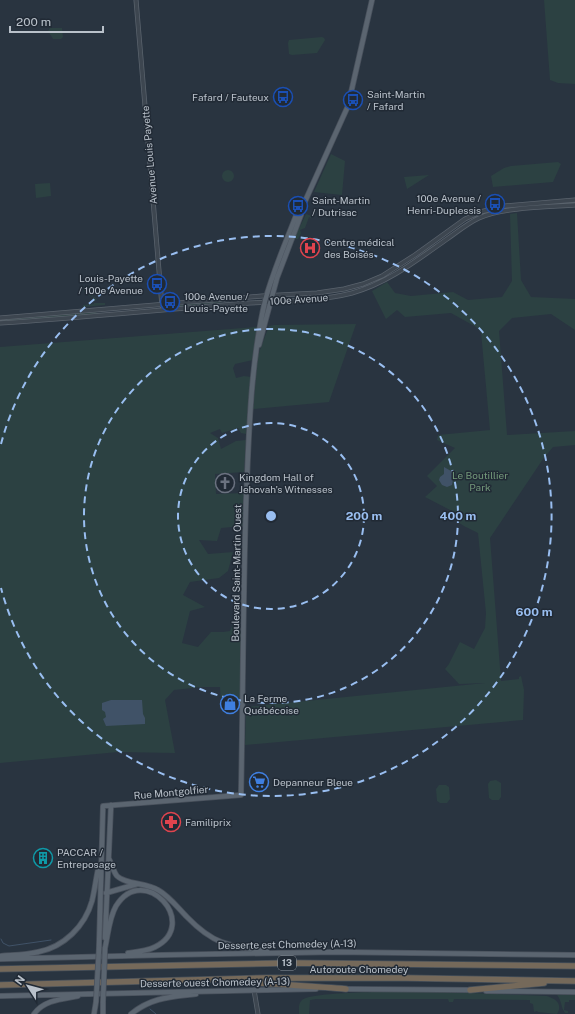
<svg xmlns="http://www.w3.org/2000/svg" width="575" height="1014" font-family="'Public Sans',sans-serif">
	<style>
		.green { fill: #2c4142 }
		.water { fill: #405267 }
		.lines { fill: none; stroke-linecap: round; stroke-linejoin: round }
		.stream { stroke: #405267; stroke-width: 1 }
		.minor-casing { stroke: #5a636d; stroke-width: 5 }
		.major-casing { stroke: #49515c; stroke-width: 6 }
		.highway-casing { stroke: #47505a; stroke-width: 7 }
		.minor { stroke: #3d4650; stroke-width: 3.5 }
		.major { stroke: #5b6570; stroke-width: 4.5 }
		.highway { stroke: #75695a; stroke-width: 5.5 }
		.major-bridge-casing { stroke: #49515c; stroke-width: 6; stroke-linecap: butt }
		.major-bridge { stroke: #5b6570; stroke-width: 4.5 }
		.ring { fill: none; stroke: #99bef0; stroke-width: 2; stroke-dasharray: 7 5 }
		.labels { text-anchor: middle; stroke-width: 3; stroke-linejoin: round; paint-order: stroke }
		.shield { fill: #212a35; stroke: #8b949d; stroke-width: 1 }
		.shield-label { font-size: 9px; font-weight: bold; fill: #b9c1ca }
		.poi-label { font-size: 10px; fill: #b9c1ca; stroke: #212a35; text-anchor: start }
		.street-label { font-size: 10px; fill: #b9c1ca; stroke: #212a35 }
		.park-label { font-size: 10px; fill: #73997a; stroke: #212a35 }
		.centre { fill: #99bef0; stroke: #212a35; stroke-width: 2 }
		.ring-label { font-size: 12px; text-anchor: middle; font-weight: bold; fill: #99bef0; stroke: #212a35; stroke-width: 3; stroke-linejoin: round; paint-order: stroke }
	</style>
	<rect width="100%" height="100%" fill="#293440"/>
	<path class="green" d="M544,0h31v84l-17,-1 -8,-3z
		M50,28h12l1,9 -2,2h-8l-5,-8z
		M322,37l2,1 1,2 -8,13 -25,2 -3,-1 -1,-11 1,-3z
		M331,154l14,7 -3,34 -28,-3z
		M558,162l3,2 -8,18 -60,5 -2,-11 13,-8 7,-2z
		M222 176a6 6 0 1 1 12 0a6 6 0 1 1-12 0Z
		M429,175l-22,14 -3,-12z
		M50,183l1,13 -15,2 -1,-14z
		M517,213l4,67 10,17 44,2v31l-24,-16 -39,4 -13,13 8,104 68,-4v14l-22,2 -10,12 -53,79 11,143 18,-2v-2l2,-1 3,14 -1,30 -278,25 1,-38 239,-24 -26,1 -14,-15 4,-5 11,-22 14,7 11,-21 1,-15 -8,-80c-12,-7 -21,-7 -26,-22l-27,-14 12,-11 -10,-10 28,-28 -18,-8 1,-5 52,-5 -9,-98 -5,-5 -25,-14 -46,4 -8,-7 -11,9 -14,-28 15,-9 8,11 16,3 42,-4 15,8 34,-3 10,-16 -2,-67z
		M306,214l6,2 -1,2 -2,-1 -4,11 -5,2 1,3 -3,6h-4z
		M90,286l2,2v-2h2l1,8h-2v3h2l2,3 -3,1v2h11v2l-22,2v-2l11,-1 -1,-7 -5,-2 5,-1 -1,-3 -8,1 -1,-5z
		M231,300l-13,3 -48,4 -1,-2z
		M96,312l1,2 -97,8v-3z
		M356,324l-27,78 -76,7 5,-54 11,-29 5,-1z
		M257,327l-4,33 -18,4 -2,4 3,10 8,-2 7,1 -5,57 -5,-1 -3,-5 -16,5 -2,-4 -10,4 8,5 3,11 15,-8 10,-1 -2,32 -29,2 1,20 28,-1 -1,33 -22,2 -4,13 -18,-1 9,14 25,-2 -5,19 -9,7 -29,4 -7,13 22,12 -15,4 -8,32 16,4 13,-15h12l7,-1 3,-7 9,8 -1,71 -9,-1 -11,1 -1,-16h-18l-28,3 -9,10 10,53 -57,-1 -118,11v-416z
		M496,780l5,3v14l-2,3h-7l-3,-2 -1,-14 2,-3z
		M439,785h7l3,2 1,12 -3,4h-7l-3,-2 -1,-12z
		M419,991l128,5c9,3 16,8 10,18l-19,-2 -1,-1 -3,1 -1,-8 -3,-1v-3l-76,-1 -1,3h-4l-1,-3h-132l-6,1 -1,14h-10c0,-5 -1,-10 3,-14 10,-9 99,-8 117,-9z
		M557,995h18v5h-6v2h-4l-1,8 4,1v2h-3c-4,-5 -3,-12 -8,-18z"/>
	<path class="water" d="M444,467l7,4 3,3 -2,11 -5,2 -5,-2 -3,-5 1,-3 4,-3z
		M111,700h31l1,14 2,4v6l-39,2 -3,-7 3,-2 -1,-5 -3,-2v-7z"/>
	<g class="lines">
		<path class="stream" d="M1,939l2,4 6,3 42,-6
			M150,1009l6,5"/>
		<defs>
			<path id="minor" d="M136,0l26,306
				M0,318l262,-22 55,-3 27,-4 19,-5 19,-8 33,-21 50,-36 15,-7 25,-6 70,-6
				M0,323c78,-5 157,-13 235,-19 37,-3 82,-2 117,-11 36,-10 65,-33 95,-54 10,-7 21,-16 32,-21 25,-11 68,-11 96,-13
				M254,990l4,24"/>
			<path id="major" d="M259,345l18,-67 24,-63 1,-7
				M109,859c3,5 4,12 8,17 8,8 30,7 41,14 11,6 20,18 29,27 27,28 42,29 80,34
				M106,893l31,-9
				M105,938l6,-133
				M99,948l4,-142 138,-11c2,-98 2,-195 5,-293 3,-67 4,-136 19,-201 8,-30 21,-59 32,-88l5,-5 46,-102 24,-106
				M105,948c3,-13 4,-30 11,-42 28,-45 85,18 39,41 -8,4 -18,5 -27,6
				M1,956c12,-1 25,-1 37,-4 26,-5 47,-26 54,-51 3,-12 4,-24 7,-36
				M0,959l162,-4 173,-3 240,3
				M344,989l128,1
				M486,991l89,1
				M0,996l316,-7
				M34,1014c10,-14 28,-15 44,-18
				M94,1014l2,-12
				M103,1014v-12
				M131,1014c21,-17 40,-17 65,-20"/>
			<path id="highway" d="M0,969l292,-6 283,3
				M247,982c33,3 66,4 99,7
				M0,985l265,-7h141l169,3
				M470,990l74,-7"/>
		</defs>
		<use href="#minor" class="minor-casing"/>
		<use href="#major" class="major-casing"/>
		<use href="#highway" class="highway-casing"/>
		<use href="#minor" class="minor"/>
		<use href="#major" class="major"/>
		<use href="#highway" class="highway"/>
		<defs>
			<path id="major-bridge" d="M96,1002l3,-54
				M103,1002l2,-54"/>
		</defs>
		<use href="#major-bridge" class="major-bridge-casing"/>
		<use href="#major-bridge" class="major-bridge"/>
	</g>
	<g class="ring">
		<circle cx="271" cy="516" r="93"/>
		<circle cx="271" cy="516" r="187"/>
		<path d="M1 444A280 280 0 1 1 1 588"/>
	</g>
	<defs>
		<symbol id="bus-ring" viewBox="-11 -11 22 22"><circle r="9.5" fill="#212a35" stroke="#1a4fb4" stroke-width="1.5"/><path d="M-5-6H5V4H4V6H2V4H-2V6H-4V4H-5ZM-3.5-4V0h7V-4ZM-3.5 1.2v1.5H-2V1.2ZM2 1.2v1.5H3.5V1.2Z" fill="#1a4fb4"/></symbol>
		<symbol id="hospital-ring" viewBox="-11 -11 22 22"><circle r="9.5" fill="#212a35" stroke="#e0444e" stroke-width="1.5"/><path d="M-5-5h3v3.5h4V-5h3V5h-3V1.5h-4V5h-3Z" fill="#e0444e"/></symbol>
		<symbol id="church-ring" viewBox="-11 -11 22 22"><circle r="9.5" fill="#212a35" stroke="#6b7280" stroke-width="1.5"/><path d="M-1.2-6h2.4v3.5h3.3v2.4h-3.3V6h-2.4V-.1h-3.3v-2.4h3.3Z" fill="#6b7280"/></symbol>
		<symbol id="shop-ring" viewBox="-11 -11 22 22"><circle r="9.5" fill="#212a35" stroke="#3f7fe0" stroke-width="1.5"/><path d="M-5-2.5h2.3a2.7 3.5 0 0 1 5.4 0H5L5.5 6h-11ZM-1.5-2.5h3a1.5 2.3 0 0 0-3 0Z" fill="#3f7fe0"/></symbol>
		<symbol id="supermarket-ring" viewBox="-11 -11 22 22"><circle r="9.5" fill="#212a35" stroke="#3f7fe0" stroke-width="1.5"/><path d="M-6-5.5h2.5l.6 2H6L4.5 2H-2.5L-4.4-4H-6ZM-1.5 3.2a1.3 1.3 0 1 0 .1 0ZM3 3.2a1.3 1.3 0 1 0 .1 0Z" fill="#3f7fe0"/></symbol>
		<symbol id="pharmacy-ring" viewBox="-11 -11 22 22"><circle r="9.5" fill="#212a35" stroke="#e0444e" stroke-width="1.5"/><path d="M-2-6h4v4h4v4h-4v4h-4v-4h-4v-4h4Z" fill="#e0444e"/></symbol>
		<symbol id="building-ring" viewBox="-11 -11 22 22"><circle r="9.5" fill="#212a35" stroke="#0f9aa8" stroke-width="1.5"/><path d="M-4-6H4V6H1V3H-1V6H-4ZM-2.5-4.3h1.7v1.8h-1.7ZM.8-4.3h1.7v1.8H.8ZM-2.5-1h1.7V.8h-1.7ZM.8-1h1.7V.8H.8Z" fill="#0f9aa8"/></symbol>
	</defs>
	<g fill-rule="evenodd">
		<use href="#bus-ring" x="272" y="86" width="22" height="22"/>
		<use href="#bus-ring" x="342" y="89" width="22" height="22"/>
		<use href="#bus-ring" x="484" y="193" width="22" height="22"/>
		<use href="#bus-ring" x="287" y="195" width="22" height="22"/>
		<use href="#hospital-ring" x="299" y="237" width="22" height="22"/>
		<use href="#bus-ring" x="146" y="273" width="22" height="22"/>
		<use href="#bus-ring" x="159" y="291" width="22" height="22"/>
		<use href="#church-ring" x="214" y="472" width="22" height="22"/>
		<use href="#shop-ring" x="219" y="693" width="22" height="22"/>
		<use href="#supermarket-ring" x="248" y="771" width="22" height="22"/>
		<use href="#pharmacy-ring" x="160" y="811" width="22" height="22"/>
		<use href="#building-ring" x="32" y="847" width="22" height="22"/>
	</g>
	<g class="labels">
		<rect class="shield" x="278" y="956" width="18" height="14" rx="3"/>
		<g class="shield-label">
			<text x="287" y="966">13</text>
		</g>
		<g class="poi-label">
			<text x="367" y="98">Saint-Martin<tspan x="367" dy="12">/ Fafard</tspan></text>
			<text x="269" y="101" text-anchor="end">Fafard / Fauteux</text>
			<text x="481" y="202" text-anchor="end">100e Avenue /<tspan x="481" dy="12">Henri-Duplessis</tspan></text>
			<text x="312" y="204">Saint-Martin<tspan x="312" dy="12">/ Dutrisac</tspan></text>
			<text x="324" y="246">Centre médical<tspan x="324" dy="12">des Boisés</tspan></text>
			<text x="143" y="282" text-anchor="end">Louis-Payette<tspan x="143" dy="12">/ 100e Avenue</tspan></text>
			<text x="184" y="300">100e Avenue /<tspan x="184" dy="12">Louis-Payette</tspan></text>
			<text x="239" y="481">Kingdom Hall of<tspan x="239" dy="12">Jehovah's Witnesses</tspan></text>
			<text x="244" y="702">La Ferme<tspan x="244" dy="12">Québécoise</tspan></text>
			<text x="273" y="786">Depanneur Bleue</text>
			<text x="185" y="826">Familiprix</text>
			<text x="57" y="856">PACCAR /<tspan x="57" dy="12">Entreposage</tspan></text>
		</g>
		<g class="street-label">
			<text transform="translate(149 155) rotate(-95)" y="4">Avenue Louis Payette</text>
			<text transform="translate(299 299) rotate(-4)" y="4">100e Avenue</text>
			<text transform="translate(236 573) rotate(-89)" y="4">Boulevard Saint-Martin Ouest</text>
			<text transform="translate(171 792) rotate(-5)" y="4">Rue Montgolfier</text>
			<text transform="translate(287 944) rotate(-1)" y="4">Desserte est Chomedey (A-13)</text>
			<text x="359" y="973">Autoroute Chomedey</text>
			<text transform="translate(215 982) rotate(-1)" y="4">Desserte ouest Chomedey (A-13)</text>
		</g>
		<g class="park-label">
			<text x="480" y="479">Le Boutillier<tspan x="480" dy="12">Park</tspan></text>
		</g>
	</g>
	<circle cx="271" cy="516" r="6" class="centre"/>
	<g class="ring-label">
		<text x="364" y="520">200 m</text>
		<text x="458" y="520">400 m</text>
		<text x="534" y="616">600 m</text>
	</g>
	<g transform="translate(28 986) rotate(306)" stroke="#212a35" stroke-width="3" paint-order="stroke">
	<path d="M0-3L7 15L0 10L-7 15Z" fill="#b9c1ca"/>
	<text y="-6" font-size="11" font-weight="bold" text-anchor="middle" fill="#b9c1ca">N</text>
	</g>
	<path d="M10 26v6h93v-6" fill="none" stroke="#b9c1ca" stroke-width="2"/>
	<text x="16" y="26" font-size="12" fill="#b9c1ca" stroke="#212a35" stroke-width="3" paint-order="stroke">200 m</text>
</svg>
